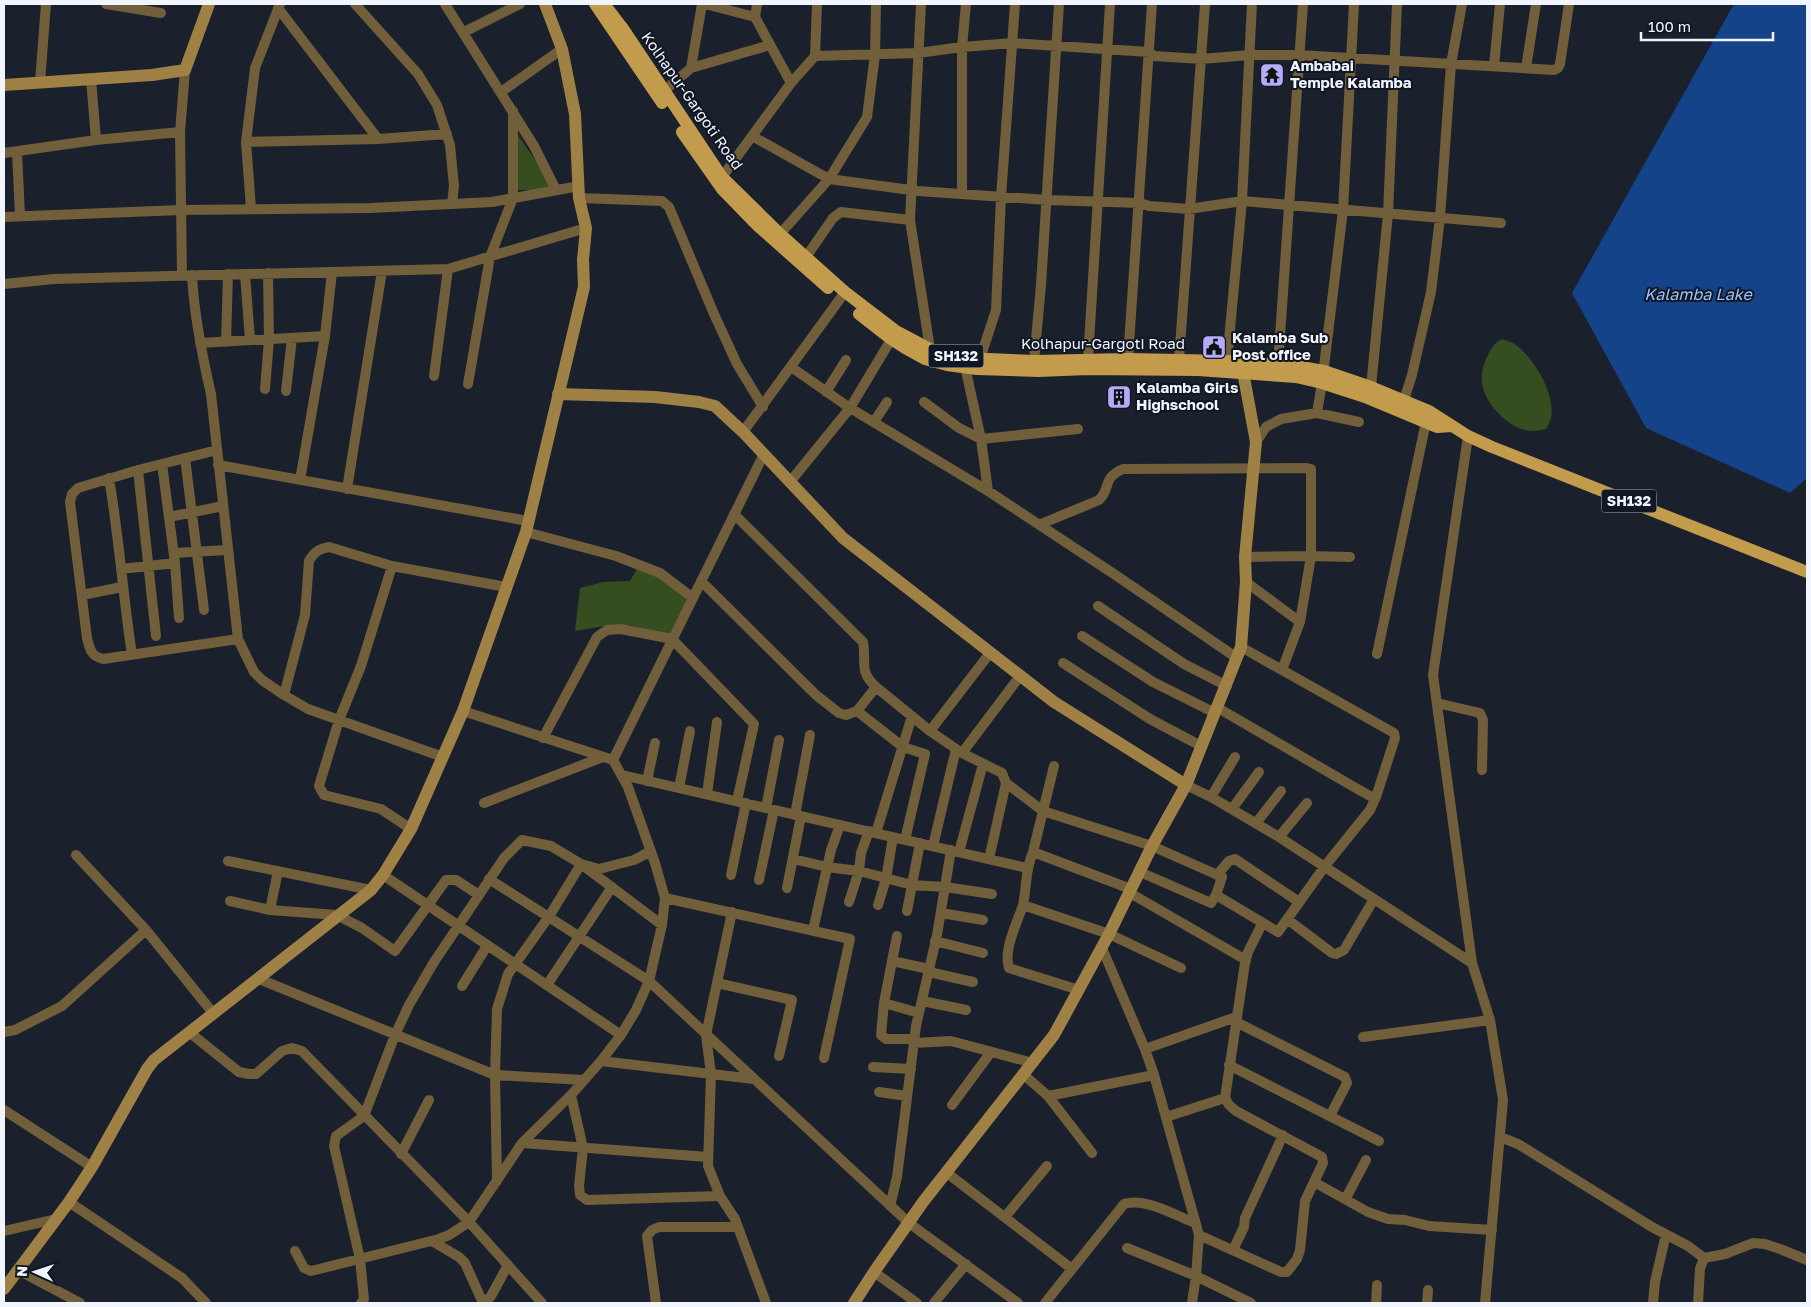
<svg xmlns="http://www.w3.org/2000/svg" width="1811" height="1307" font-family="'Golos Text',sans-serif">
	<style>
		.green { fill: #354d1f }
		.water { fill: #144389 }
		.lines { fill: none; stroke-linecap: round; stroke-linejoin: round }
		.street { stroke: #715e3a; stroke-width: 10 }
		.secondary { stroke: #9f8045; stroke-width: 12 }
		.primary { stroke: #c39b4c; stroke-width: 12 }
		.labels { text-anchor: middle; stroke-width: 4; stroke-linejoin: round; paint-order: stroke }
		.shield { fill: #111723; stroke: #aeb2bc; stroke-width: 1 }
		.shield-label { font-size: 14px; font-weight: bold; fill: #f1f5fe }
		.poi-label { font-size: 15px; font-weight: bold; fill: #f1f5fe; stroke: #111723; text-anchor: start }
		.street-label { font-size: 15px; fill: #f1f5fe; stroke: #111723 }
		.water-label { font-size: 16px; font-style: italic; fill: #99c0fb; stroke: #111723 }
	</style>
	<rect width="100%" height="100%" fill="#1a202c"/>
	<path class="green" d="M513,128l43,62h-43z
		M1502,339c5,2 10,3 14,6 20,15 48,61 30,84 -5,1 -10,2 -15,2 -22,-2 -47,-27 -49,-49 -1,-11 2,-20 7,-29 4,-7 6,-11 13,-14z
		M637,569l21,8 29,23 -18,35 -39,-10 -25,1 -30,5 5,-43 23,-6 27,-1z"/>
	<path class="water" d="M1734,4h73v474l-17,15 -144,-65 -74,-135z"/>
	<g class="lines">
		<path class="street" d="M106,4l55,9
			M355,4l63,70 19,31 13,40 4,41 -2,18
			M445,4l89,142 22,44
			M705,4l50,13 36,66
			M921,4l-11,216 20,129
			M278,8l100,131
			M755,17l2,-13
			M464,32l56,-28
			M815,56l103,-3 44,-6 51,-4 136,9 5,4 47,3 49,-4h49l255,15 4,-2 2,-4 9,-60
			M1494,66l6,-62
			M691,68l79,-23
			M1526,68l10,-64
			M91,79l5,61
			M40,82l6,-78
			M664,91l27,-23 11,-64
			M501,92l61,-43
			M180,132l2,144
			M752,136l77,43 89,12 129,9 93,3 9,3 40,3 53,-8 259,22
			M246,142l132,-3 69,-5
			M17,152l3,64
			M4,153l92,-13 84,-8 5,-62
			M722,177l69,-94 24,-27 2,-52
			M962,194v-147l4,-43
			M579,198l83,3 7,6 45,107 23,50 26,43
			M251,208l-5,-66 9,-74 25,-64
			M4,217l177,-7 190,-2 121,-6 87,-16
			M780,234l49,-55 38,-62 8,-62 1,-51
			M806,257l27,-39 8,-6 69,8
			M245,274l5,66
			M192,275c2,41 10,80 19,119l27,245 16,33 8,8 22,15 24,14 135,48
			M4,284l50,-5 394,-10 138,-41
			M226,342l2,-68
			M200,343l125,-7
			M980,359l16,-49 5,-113 14,-193
			M1088,359l22,-355
			M1128,359l24,-355
			M1179,360l26,-356
			M1034,361l7,-76 18,-281
			M1227,361l15,-160 10,-197
			M964,362l17,77 97,-10
			M1278,365l25,-361
			M791,367l59,41 45,-75
			M434,376l14,-107
			M468,384l22,-127 23,-59v-87
			M1371,387l17,-173 9,-210
			M265,389l4,-49 -1,-67
			M286,391l6,-53
			M826,392l20,-32
			M1404,400l8,-25 19,-83 9,-74 11,-154 11,-60
			M924,402l35,26 22,11 7,52 126,83 123,84
			M1317,413l5,-30 21,-173 11,-206
			M874,422l13,-20
			M743,432l102,-140
			M1256,442l10,-15 15,-8 36,-6 42,9
			M217,450l-79,20 -60,18 -6,6 -2,8 17,136c3,12 4,18 16,21l135,-20
			M185,458l19,152
			M162,464l13,99 4,55
			M218,465l310,56
			M138,470l18,166
			M109,478c10,59 14,118 23,177
			M300,480l25,-144 7,-64
			M790,482l60,-74 138,83
			M347,489l35,-218
			M734,514l129,128c4,21 -5,28 13,45
			M169,517l54,-11
			M1041,524l58,-24c13,-13 2,-21 24,-31l184,-1 4,1v87l39,1
			M526,532l90,24 44,17 33,25
			M174,553l53,-3
			M1245,557l66,-1 -11,66 -18,48
			M392,566l-31,100 -22,54 -20,66 5,9 57,14 30,20
			M121,569l54,-6
			M701,581l115,114 23,18 7,2 11,-4
			M1246,582l54,40
			M82,595l40,-8
			M1098,606l86,58 43,22
			M1082,636l71,46 62,31
			M1377,654l50,-237
			M1063,663l87,56 51,27
			M284,695l21,-80 4,-54c5,-9 10,-12 20,-14l63,19 114,21
			M1437,703l43,10 3,7 -1,50
			M1218,708l136,79 16,9 6,1
			M930,731l60,-78
			M543,738l54,-101 10,-7 14,-1 51,10 82,85 -17,77
			M962,753l58,-77
			M613,760l151,-306
			M622,775l405,93
			M647,781l8,-38
			M1006,783l37,28 109,35 70,31 -6,18 62,37 47,-66 45,-56 6,-13 19,-59 -1,-5 -153,-86
			M1186,785l25,12 68,40 193,126 -39,-288 35,-239
			M679,788l11,-57
			M707,794l10,-72
			M1211,797l24,-40
			M484,803l119,-46
			M766,808l13,-68
			M1232,809l27,-37
			M795,815l15,-80
			M1256,823l25,-32
			M876,833l36,-117
			M1279,837l28,-34
			M905,840l20,-86 -22,-7 -46,-36 19,-24 54,44 32,22 40,20 4,10 -17,76
			M933,846l23,-97
			M959,852l24,-88
			M1033,852l21,-86
			M76,855l70,75 67,83
			M793,859l34,8 32,4 53,14 33,2 47,7
			M228,861l143,29
			M1140,872l71,31 5,-8
			M383,875l238,160
			M731,875l15,-72
			M1217,875l12,-14 6,-2 64,43
			M489,879l160,102 260,242 109,80
			M759,880l15,-70
			M787,888l14,-72
			M1131,889l-98,-37c-8,18 -6,34 -10,53l86,29 72,34
			M1130,893l116,67
			M665,898l185,41 -26,119
			M230,901l40,9 67,5 25,13 33,23 51,-71h10l23,15
			M849,902l10,-31 2,-18 8,-22
			M878,905l8,-26 7,-42
			M1023,905c-6,18 -20,45 -14,63l70,22
			M270,910l8,-39
			M907,911l13,-68
			M941,913l42,7
			M1287,919l45,34 4,1 8,-4 30,-51
			M813,930l18,-80 9,-25
			M935,941l48,12
			M1102,948l43,101 9,26 45,160 -3,41 -4,27
			M892,961l5,-25
			M1472,963l18,57 13,80 -18,203
			M929,972l44,10
			M259,979l236,96 89,5
			M717,983l75,17 -13,56
			M547,985l65,-98
			M462,986l25,-40
			M922,1001l44,9
			M884,1003l-3,32 5,4h29
			M919,1013l-35,-10 8,-42 37,8
			M1236,1022l109,55 2,6 -17,33
			M4,1032l11,-2 47,-24 84,-76
			M189,1032l50,40 10,2h7l26,-23 10,-3 10,3 167,171 73,81
			M1363,1037l127,-17
			M914,1043l37,-2 82,22
			M1145,1049l91,-32
			M601,1061l110,13 -5,-39 26,-123
			M1229,1065l150,76
			M873,1067l38,2
			M1024,1075l24,21 44,57
			M879,1092l28,4
			M571,1095l12,53 -4,38 1,9 7,5 133,-4 15,23 31,84
			M1048,1096l106,-21
			M952,1105l39,-53
			M4,1110l88,57
			M1166,1117l59,-19
			M1500,1137l18,7 134,83 36,19 16,12 -4,11 -2,34
			M522,1143l186,14
			M401,1154l28,-54
			M947,1173l125,96
			M497,1181l-2,-106 2,-66 11,-35 42,-59 31,-51 18,5 35,-9 17,-9
			M1314,1182l54,30 20,7 17,1 24,6 63,4
			M720,1196l-12,-30 3,-92 43,5
			M1346,1198l20,-38
			M69,1202l113,76 24,25
			M890,1206l7,-29 19,-151 21,-91 14,-85
			M1005,1217l42,-51
			M4,1231l52,-12
			M1199,1235l82,37h6l10,-13 3,-9 5,-49 18,-38 -1,-6 -86,-46 -7,-6 -4,-7 20,-135 3,-11 14,-28
			M432,1241l27,16 6,6 18,40
			M1127,1248l69,28 55,27
			M1233,1250l11,-23 1,-9 38,-83
			M295,1251l9,17 7,3 128,-32 10,-4 20,-13 53,-79 49,-48 30,-34 20,-26 15,-25 13,-29 13,-56 3,-27 -10,-35 -27,-76 -15,-27 -150,-49
			M1704,1258l21,-4 28,-11 12,1 15,5 27,11
			M18,1270l62,33
			M874,1272l43,31
			M361,1303l3,-4 -4,-40 -26,-113 2,-10 28,-20 31,-81 14,-30 25,-43 70,-104 18,-18 29,6 30,18 81,61
			M484,1303l7,-7 17,-31
			M656,1303l-9,-67 5,-6 7,-3h79
			M934,1303l32,-39
			M1045,1303l79,-99c20,-7 51,11 71,19
			M1376,1303l1,-18
			M1427,1303l1,-13
			M1653,1303l2,-21 11,-48"/>
		<path class="secondary" d="M4,85l148,-10 33,-5 24,-66
			M558,394l97,3 44,5 16,4 28,26 100,106 211,164 132,83
			M4,1289l65,-87 23,-35 55,-98 7,-9 217,-170 12,-15 28,-46 52,-118 63,-179 58,-245 -1,-27 3,-32 -7,-30 -4,-84 -13,-65 -17,-45
			M854,1303l20,-31 49,-70 131,-167 55,-101 43,-88 34,-61 55,-138 5,-65 -1,-25 11,-115 -13,-70"/>
		<path class="primary" d="M595,4l67,99
			M604,4l20,26 98,147 58,57 65,58 51,39 34,18 34,9 70,3 94,-2 51,1 48,1 68,5 29,5 47,16 58,24 39,25 24,11 315,125
			M682,132l40,57 36,37 70,62
			M859,314l32,25 14,9 20,11 22,6 30,4 61,2 50,-2 110,1 98,7 26,6 43,14 72,30 15,-1"/>
	</g>
	<defs>
		<symbol id="temple-square" viewBox="-11 -11 22 22"><rect x="-9" y="-9" width="18" height="18" rx="4" fill="#b4acf9" stroke="#111723"/><path d="M0-6L5-2H3V0L6.5 2.5H4V6H1.5V3h-3V6H-4V2.5H-6.5L-3 0V-2H-5Z" fill="#111"/></symbol>
		<symbol id="civic-square" viewBox="-11 -11 22 22"><rect x="-9" y="-9" width="18" height="18" rx="4" fill="#b4acf9" stroke="#111723"/><path d="M-.6-6.5H3V-4.5H.6V-3L4-1V1h2V6H-6V1h2V-1L-.6-3ZM-1.2 2.5V6h2.4V2.5Z" fill="#111"/></symbol>
		<symbol id="building-square" viewBox="-11 -11 22 22"><rect x="-9" y="-9" width="18" height="18" rx="4" fill="#b4acf9" stroke="#111723"/><path d="M-4-6H4V6H1V3H-1V6H-4ZM-2.5-4.3h1.7v1.8h-1.7ZM.8-4.3h1.7v1.8H.8ZM-2.5-1h1.7V.8h-1.7ZM.8-1h1.7V.8H.8Z" fill="#111"/></symbol>
	</defs>
	<g fill-rule="evenodd">
		<use href="#temple-square" x="1258" y="61" width="28" height="28"/>
		<use href="#civic-square" x="1200" y="333" width="28" height="28"/>
		<use href="#building-square" x="1105" y="383" width="28" height="28"/>
	</g>
	<g class="labels">
		<g class="shield">
			<rect x="928.5" y="344.5" width="55" height="23" rx="4"/>
			<rect x="1601.5" y="489.5" width="55" height="23" rx="4"/>
		</g>
		<g class="shield-label">
			<text x="956" y="361">SH132</text>
			<text x="1629" y="506">SH132</text>
		</g>
		<g class="poi-label">
			<text x="1290" y="71">Ambabai<tspan x="1290" dy="17">Temple Kalamba</tspan></text>
			<text x="1232" y="343">Kalamba Sub<tspan x="1232" dy="17">Post office</tspan></text>
			<text x="1136" y="393">Kalamba Girls<tspan x="1136" dy="17">Highschool</tspan></text>
		</g>
		<g class="street-label">
			<text transform="translate(692 101) rotate(55)" y="5">Kolhapur-Gargoti Road</text>
			<text x="1103" y="349">Kolhapur-Gargoti Road</text>
		</g>
		<g class="water-label">
			<text x="1698" y="300">Kalamba Lake</text>
		</g>
	</g>
	<rect width="1811" height="1307" fill="none" stroke="#f1f5fe" stroke-width="10"/>
	<g transform="translate(35 1272) rotate(273)" stroke="#111723" stroke-width="4" paint-order="stroke">
	<path d="M0-4L9 19L0 12L-9 19Z" fill="#f1f5fe"/>
	<text y="-8" font-size="14" font-weight="bold" text-anchor="middle" fill="#f1f5fe">N</text>
	</g>
	<path d="M1641 32v8h132v-8" fill="none" stroke="#f1f5fe" stroke-width="2.5"/>
	<text x="1648" y="32" font-size="15" fill="#f1f5fe" stroke="#111723" stroke-width="4" paint-order="stroke">100 m</text>
</svg>
